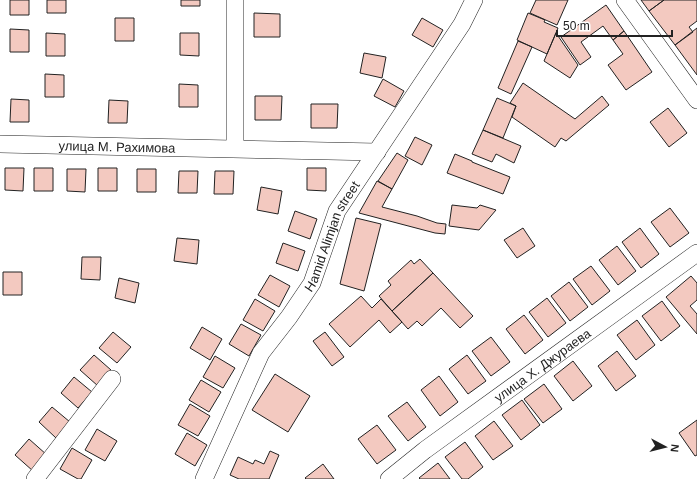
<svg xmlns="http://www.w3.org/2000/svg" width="697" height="479" font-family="Arial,sans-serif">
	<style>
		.building { fill: #f3c9c0; stroke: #222 }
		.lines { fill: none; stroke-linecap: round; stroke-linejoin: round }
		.minor-casing { stroke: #222; stroke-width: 18 }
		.minor { stroke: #fff; stroke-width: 17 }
		.labels { text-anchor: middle; stroke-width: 3; stroke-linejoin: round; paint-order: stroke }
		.street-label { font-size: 13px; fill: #222; stroke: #fff }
	</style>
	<rect width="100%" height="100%" fill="#fff"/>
	<path class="building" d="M10,0h19v15h-19z
		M47,0h19v13h-19z
		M181,0h19v6h-19z
		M536,0h32l-11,25 -27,-12z
		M641,0h23l-15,11z
		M664,0h33v21l-8,6 4,5 -18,13 -26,-34z
		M606,5l18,26 -11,9 -10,-14 -22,16 10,15 -11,8 -19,-28z
		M254,13l26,1v23h-26z
		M528,13l17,7 -1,2 14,6 -11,26 -30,-14z
		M115,18h19v23h-19z
		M422,18l21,12 -10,17 -21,-12z
		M697,28v47l-22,-30z
		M10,29l19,1v22h-19z
		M624,31l28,41 -26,18 -18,-25 15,-11 -10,-14z
		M46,33l19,1v22h-19z
		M180,33h19v23l-19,-1z
		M556,33l22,32 -8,13 -26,-17z
		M518,41l14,6 -21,47 -13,-6z
		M364,53l22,4 -4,21 -22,-5z
		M45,74l19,1v22h-19z
		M383,79l21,12 -9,16 -21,-11z
		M523,83l52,36 27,-23 7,9 -43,36 -5,-3 -6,9 -43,-30 4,-11 -6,-3z
		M179,84l19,1v22h-19z
		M255,96h27l-1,24h-26z
		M497,98l19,8 -13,32 -20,-8z
		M11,99l18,1v22h-19z
		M109,100l19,1 -1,22h-19z
		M311,104h27l-1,24h-26z
		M668,108l19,25 -18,14 -19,-25z
		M483,130l38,16 -7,17 -18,-9 -4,8 -20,-8z
		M415,137l17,8 -10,20 -17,-9z
		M397,153l11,7 -16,29 -14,-8z
		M455,154l17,7v1l38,15 -7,17 -56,-21z
		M5,168h19l-1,23 -18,-1z
		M34,168h19v23h-19z
		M98,168h19v23h-19z
		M307,168h19v23l-19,-1z
		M67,169h19l-1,23 -18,-1z
		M137,169h19v23h-19z
		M179,171h19l-1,22h-19z
		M215,171h19l-1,23h-19z
		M377,181l15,8 -10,18 35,9 20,7 9,1 -1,10 -10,-1 -76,-20z
		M261,187l21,4 -4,23 -21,-4z
		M452,205l25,3 3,-3 16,5 -17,20 -30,-4z
		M670,208l19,25 -19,14 -19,-25z
		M295,211l22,8 -7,20 -22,-8z
		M356,218l25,6 -17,67 -24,-7z
		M523,228l12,18 -18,12 -13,-18z
		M640,228l19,26 -18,14 -19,-26z
		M177,238l22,2 -2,24 -23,-3z
		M283,243l22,8 -7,20 -22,-8z
		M617,246l19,25 -18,14 -19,-25z
		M82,257h19l-1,23 -19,-1z
		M420,259l13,14 -41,38 -13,-15 12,-11 -3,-4 23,-21 3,4z
		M591,266l19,25 -18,14 -19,-26z
		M3,272h19v23h-19z
		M433,273l40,43 -13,12 -19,-20 -19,18 -5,-5 -9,8 -16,-18z
		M270,275l20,11 -11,21 -21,-12z
		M691,276l6,7v17l-7,6 7,8v20l-31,-37z
		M119,278l20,5 -4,20 -20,-5z
		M569,282l19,25 -18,14 -19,-25z
		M361,296l11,12 9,-9 21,23 -12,11 -11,-13 -29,27 -21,-23z
		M547,298l19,25 -18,14 -19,-25z
		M255,299l20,12 -12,20 -20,-11z
		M662,301l18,25 -19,15 -19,-25z
		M524,315l19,25 -18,14 -19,-25z
		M637,320l18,25 -19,15 -19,-25z
		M241,324l20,11 -12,21 -20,-12z
		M202,327l20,12 -12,21 -20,-12z
		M113,332l18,15 -14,16 -18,-15z
		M325,332l19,25 -12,9 -19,-25z
		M491,337l19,25 -19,14 -19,-25z
		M617,351l19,25 -20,15 -18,-25z
		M94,355l17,15 -13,16 -18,-16z
		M467,355l19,26 -18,13 -19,-25z
		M215,356l20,12 -12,20 -20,-11z
		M573,361l19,25 -19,15 -19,-25z
		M275,374l35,22 -22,36 -36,-22z
		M439,376l19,26 -18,14 -19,-26z
		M74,377l18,15 -14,16 -17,-15z
		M201,380l20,12 -12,20 -20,-12z
		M544,384l18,25 -19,14 -19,-24z
		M522,400l18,25 -19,15 -19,-25z
		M407,402l19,25 -18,14 -20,-25z
		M190,404l20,12 -12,20 -20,-11z
		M52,407l18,15 -14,16 -17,-16z
		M697,420v35l-2,1 -16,-23z
		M494,421l19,25 -20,14 -18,-24z
		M377,425l19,25 -19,14 -19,-25z
		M97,429l20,12 -12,20 -20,-11z
		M187,433l20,12 -12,21 -20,-12z
		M29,439l18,16 -14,16 -18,-16z
		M465,442l18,25 -15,12h-6l-17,-22z
		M72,448l20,12 -11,19h-3l-18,-10z
		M270,451l9,4 -10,24h-30l-9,-4 8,-18 15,7 2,-4 9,4z
		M438,463l12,16h-30l-1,-1z
		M323,464l11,15h-28l-1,-1z"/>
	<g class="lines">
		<defs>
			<g id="minor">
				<path d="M625,0l72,100"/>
				<path id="s1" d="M0,144l377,8"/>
				<path d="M235,148v-148"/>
				<path d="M35,479l77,-100"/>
				<path id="s2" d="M204,479l57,-126 28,-36 23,-34 25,-72 125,-187 12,-24"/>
				<path id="s3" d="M389,479l36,-29 272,-197"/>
			</g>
		</defs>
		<use href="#minor" class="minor-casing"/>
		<use href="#minor" class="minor"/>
	</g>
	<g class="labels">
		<g class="street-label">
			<text dy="5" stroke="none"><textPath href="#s1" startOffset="117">улица М. Рахимова</textPath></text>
			<text dy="5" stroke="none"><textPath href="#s2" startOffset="276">Hamid Alimjan street</textPath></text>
			<text dy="5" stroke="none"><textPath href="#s3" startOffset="191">улица Х. Джураева</textPath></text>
		</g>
	</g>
	<g transform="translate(665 447) rotate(97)" stroke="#ffffff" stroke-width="3" paint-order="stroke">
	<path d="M0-3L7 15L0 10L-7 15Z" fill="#222222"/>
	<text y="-6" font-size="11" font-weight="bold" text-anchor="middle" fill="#222222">N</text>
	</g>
	<path d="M557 30v6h115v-6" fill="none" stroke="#222222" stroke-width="2"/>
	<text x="563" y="30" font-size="12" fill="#222222" stroke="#ffffff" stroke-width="3" paint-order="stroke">50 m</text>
</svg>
